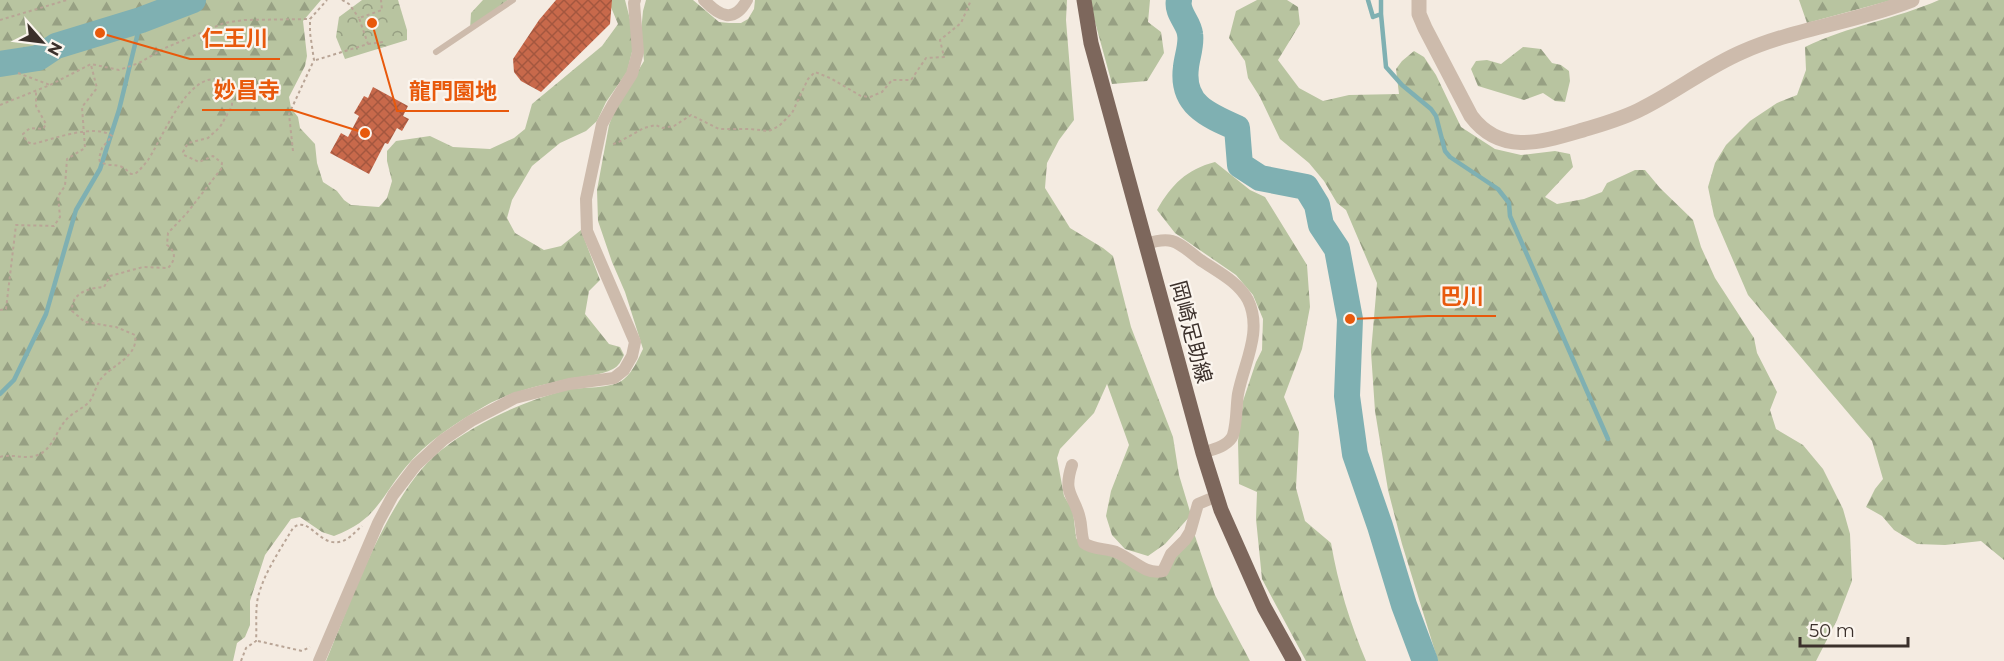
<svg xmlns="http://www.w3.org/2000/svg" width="2004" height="661" font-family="Montserrat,'Noto Sans JP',sans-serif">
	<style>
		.forest { fill: url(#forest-firs) }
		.park { fill: url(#park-crowns) }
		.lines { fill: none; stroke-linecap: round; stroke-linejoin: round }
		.stream { stroke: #7fb0b2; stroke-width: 4.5 }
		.river { stroke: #7fb0b2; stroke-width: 26 }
		.building { fill: url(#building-cross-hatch) }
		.path { stroke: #b9a596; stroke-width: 2; stroke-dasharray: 3 3; stroke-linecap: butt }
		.service { stroke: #cdbbac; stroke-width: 6 }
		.minor { stroke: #cdbbac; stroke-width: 12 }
		.tertiary { stroke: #cdbbac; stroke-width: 15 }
		.primary { stroke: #7d675c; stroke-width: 15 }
		.labels { text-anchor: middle; stroke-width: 4.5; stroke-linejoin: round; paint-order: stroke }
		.street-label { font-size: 21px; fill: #3b302b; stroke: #fbf5ee }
		.leader { fill: none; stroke: #e8590c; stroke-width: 2 }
		.callout-dot { fill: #e8590c; stroke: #fbf5ee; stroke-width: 2 }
		.callout-label { font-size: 22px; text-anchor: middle; font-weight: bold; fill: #e8590c; stroke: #fbf5ee; stroke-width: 4.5; stroke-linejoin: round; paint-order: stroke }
	</style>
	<defs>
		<pattern id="forest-firs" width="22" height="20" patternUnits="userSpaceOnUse" patternTransform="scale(1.5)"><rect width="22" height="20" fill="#b8c4a0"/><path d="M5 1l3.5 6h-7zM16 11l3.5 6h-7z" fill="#97a083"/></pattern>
		<pattern id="park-crowns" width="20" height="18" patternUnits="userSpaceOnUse" patternTransform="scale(1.5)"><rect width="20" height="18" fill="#b8c4a0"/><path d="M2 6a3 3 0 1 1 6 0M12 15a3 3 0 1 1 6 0" fill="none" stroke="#97a083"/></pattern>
		<pattern id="building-cross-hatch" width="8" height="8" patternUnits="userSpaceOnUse" patternTransform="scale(1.5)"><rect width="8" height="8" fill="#c8694b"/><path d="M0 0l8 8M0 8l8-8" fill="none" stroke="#a4573f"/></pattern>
	</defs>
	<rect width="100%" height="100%" fill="#f4ebe1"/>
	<path class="forest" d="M0,0h321l-18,21 4,35 -2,10 -16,31 2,11 7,9 2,11 15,16 2,19 6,19 14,9 7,9 7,5 28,2 8,-9 5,-17 -5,-20v-10l9,-10 34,-5 23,11 37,2 24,-11 11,-9 7,-25 70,-58 16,-22 -10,-24h17l7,27 1,21 -6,24 -21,30 -9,19 -11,10 -26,12 -28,23 -20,34 -5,18 8,15 29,17 17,-4 20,-16 19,50 -11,11 -4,23 24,30 11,3 4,8c-3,6 -5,11 -11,14 -12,7 -32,7 -45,10 -30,7 -56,12 -83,27 -29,17 -58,35 -80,62 -26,32 -29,52 -71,68l-12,-4 -22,-15 -9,2 -26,36 -15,46v24l-5,12 -8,6 -4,18h-233z
		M483,0h25l-38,29 1,-16z
		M646,0h47l26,22 10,1h12l7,-4 6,-10 1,-9h312l-1,20 8,100 -15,20 -12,23 -2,25 25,40 33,20 10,8 18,71 42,110 6,38 12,40 -26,29 -17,12 -23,-7 -13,-14 -6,-19 5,-25 18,-46 -22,-61 -13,29 -34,36 -3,9 7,38 9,15 3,27 7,9 27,8 39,20 23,-14 22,-28 21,62 35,66h-924c26,-62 62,-167 114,-210 37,-29 82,-49 126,-61 16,-4 45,0 58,-11 9,-7 14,-20 19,-30l-18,-57 -13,-30 -14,-41 -1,-31 12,-65 6,-16 29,-48 -3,-29 2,-21z
		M1089,0h61l-2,22 13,10 3,21 -17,28 -35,3z
		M1257,0h30l11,7 2,17 -22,36 21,28 24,13 26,-6 50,-1 -3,-25 6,-8 12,-10 10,6 12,18 25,52 34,22 26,6 34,-4 15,3 3,13 -28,30 12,7 27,-5 18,-7 5,-9 28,-13h10l15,18 33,32 8,27 14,31 39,60 3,15 20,39 -7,18 6,19 27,16 20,24 20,40 7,25 2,47 -15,39 -21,41h-378l-36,-117 -14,-54 -13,-79 -4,-59 6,-69 -31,-73 -9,-7 -13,-22 -15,-18 -29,-24 -20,-42 -12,-19 -3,-17 -16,-23 7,-27z
		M1799,0h93l-85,23z
		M1939,0h65v560l-23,-19 -36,4 -28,-1 -23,-14 -12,-14 -16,-9 9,-18 8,-10 -11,-38 -124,-146 -34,-79 -6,-29 7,-24 11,-18 24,-24 27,-18 20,-8 9,-25 -1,-23c43,-21 91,-28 134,-47z
		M1523,47l18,2 11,14 9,2 8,6 1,10 -5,21 -10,-1 -12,-8 -19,7 -46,-14 -7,-17 5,-8 11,-1 14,4z
		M1215,162l35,28 15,7 42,68 3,42 -8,42 -18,48 15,35 -3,56 9,33 26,22c7,41 19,80 35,118h-60l-44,-82 -6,-60 1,-27 -18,-8 -1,-43 5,-40 13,-39 6,-12 1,-31 -10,-24 -17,-20 -61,-42 -18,-23c14,-25 30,-41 58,-48z"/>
	<path class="park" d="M362,0h36l9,30v10l-62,19 -9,-22 3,-20z"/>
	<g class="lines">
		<path class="stream" d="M1368,0l5,17 8,-3 5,53 16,18 29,24 5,7 9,35 5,6 48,32 11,14 1,13 98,223
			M1381,14v-14
			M0,394l14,-14 32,-66 30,-104 24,-41 19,-59 22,-90"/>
		<path class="river" d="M1179,0c-3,13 10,22 11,34 2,10 -3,23 -4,33 -5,37 21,48 51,61l3,37 20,13 46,9 11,18 4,20 16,24 13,70 -3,77 8,58 25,72 24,79 21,56
			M0,64l38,-6 18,-12 85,-26 52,-20"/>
	</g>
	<path class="building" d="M556,0h56l-2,24 -69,68 -20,-11 -7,-9 -1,-13 26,-39z
		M373,87l35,19 -5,10 6,3 -7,12 -5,-3 -9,16 -3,-1 -16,31 -39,-21 11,-20 7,4 11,-21 -5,-3 10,-17 4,2z"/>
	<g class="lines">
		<path class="path" d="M342,0l7,4 10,14
			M0,20l67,-20
			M368,44l15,-2
			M316,60l52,-16 -9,-26 23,-8 -1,-10
			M18,73l32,12
			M0,105l50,-20 41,-21 28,6 20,-7 26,-15 59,-25 20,-3 66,-1
			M613,144l4,-1 27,-15 12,-3 6,3 12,-2 17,-11 28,14h31l19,2 10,-5 13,-13 16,-34 7,-7 15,6 31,18 9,1 12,-5 10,-12h19l15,-22 18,-1 -4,-17 21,-17 10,-23
			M293,151l-4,-37 25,-54 -4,-27v-14l17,-19
			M0,310l6,-1 10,-84 38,1 6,-9 -2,-21 7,-10 2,-27 18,-11 -3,-41 15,-19 -6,-23
			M0,457c14,-4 26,4 40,-3 13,-7 16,-22 25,-33 6,-8 18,-12 25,-20 4,-6 6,-15 10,-21 11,-15 39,-23 35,-45l-19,-8 -31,-5 -13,-11c-1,-19 18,-23 32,-24l6,-11 33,-9 25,1c8,-8 8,-17 -1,-23l1,-12 19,-20 34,-44 1,-6 -9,-7 -14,6 -15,-7 -1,-3 5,-9 20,-5 12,-11 12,-21v-19c-4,-2 -9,-6 -13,-7 -31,-9 -58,61 -71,80 -4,5 -8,10 -13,14h-4c-14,-14 -16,-5 -31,-12l-1,-4 3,-10 10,-12c-17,-13 -59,3 -79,8l-6,-2 -4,-8 7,-6 13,1 3,-5 -10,-18v-15
			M258,641l44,10 8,-4
			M241,661l5,-13 10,-7c1,-14 -1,-30 2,-44 6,-24 22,-47 35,-69 17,-15 28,26 54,11 6,-4 10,-9 15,-13"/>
		<path class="service" d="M436,52l77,-52"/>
		<path class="minor" d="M704,0c15,16 30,24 43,0
			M1146,244c28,-9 32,-1 53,15 17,12 39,22 49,41 15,31 -4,63 -10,94 -2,13 -1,28 -5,41 -4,11 -20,14 -30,18
			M1072,465c-10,30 3,30 8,54 2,8 1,16 4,24 9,7 21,5 32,9 15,6 30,24 47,19l8,-17 14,-14 5,-8 8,-28 19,-8
			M319,661l59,-138 15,-28 23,-30 27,-25 28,-19 44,-23 54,-14 45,-6 10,-8 8,-14 3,-14 -48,-111 -1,-32 16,-75 11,-20 19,-30 6,-22 -4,-49 1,-3"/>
		<path class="tertiary" d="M1419,0v14l6,14 46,88c30,40 71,26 112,14 20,-6 42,-12 60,-22 34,-17 64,-41 99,-56 54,-24 115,-30 170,-52"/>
		<path class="primary" d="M1084,0l7,43 112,410 18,57 43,97 30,54"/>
	</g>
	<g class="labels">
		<g class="street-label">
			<text transform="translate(1191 332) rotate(75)" y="7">岡崎足助線</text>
		</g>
	</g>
	<path class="leader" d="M100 33L190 59H280M365 133L292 110H202M372 23L397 111H509M1350 319L1428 316H1496"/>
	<g class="callout-dot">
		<circle cx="100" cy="33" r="6"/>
		<circle cx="365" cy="133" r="6"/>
		<circle cx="372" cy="23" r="6"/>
		<circle cx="1350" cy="319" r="6"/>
	</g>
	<g class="callout-label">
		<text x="235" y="46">仁王川</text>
		<text x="247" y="98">妙昌寺</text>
		<text x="453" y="99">龍門園地</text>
		<text x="1462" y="304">巴川</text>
	</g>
	<g transform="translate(42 42) rotate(118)" stroke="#fbf5ee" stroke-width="4.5" paint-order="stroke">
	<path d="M0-4.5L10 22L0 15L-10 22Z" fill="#3b302b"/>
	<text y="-9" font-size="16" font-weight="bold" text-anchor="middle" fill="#3b302b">N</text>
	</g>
	<path d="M1800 637v9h108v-9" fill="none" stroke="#3b302b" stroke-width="3"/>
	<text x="1809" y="637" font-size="18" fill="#3b302b" stroke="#fbf5ee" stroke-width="4.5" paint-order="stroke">50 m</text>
</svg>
